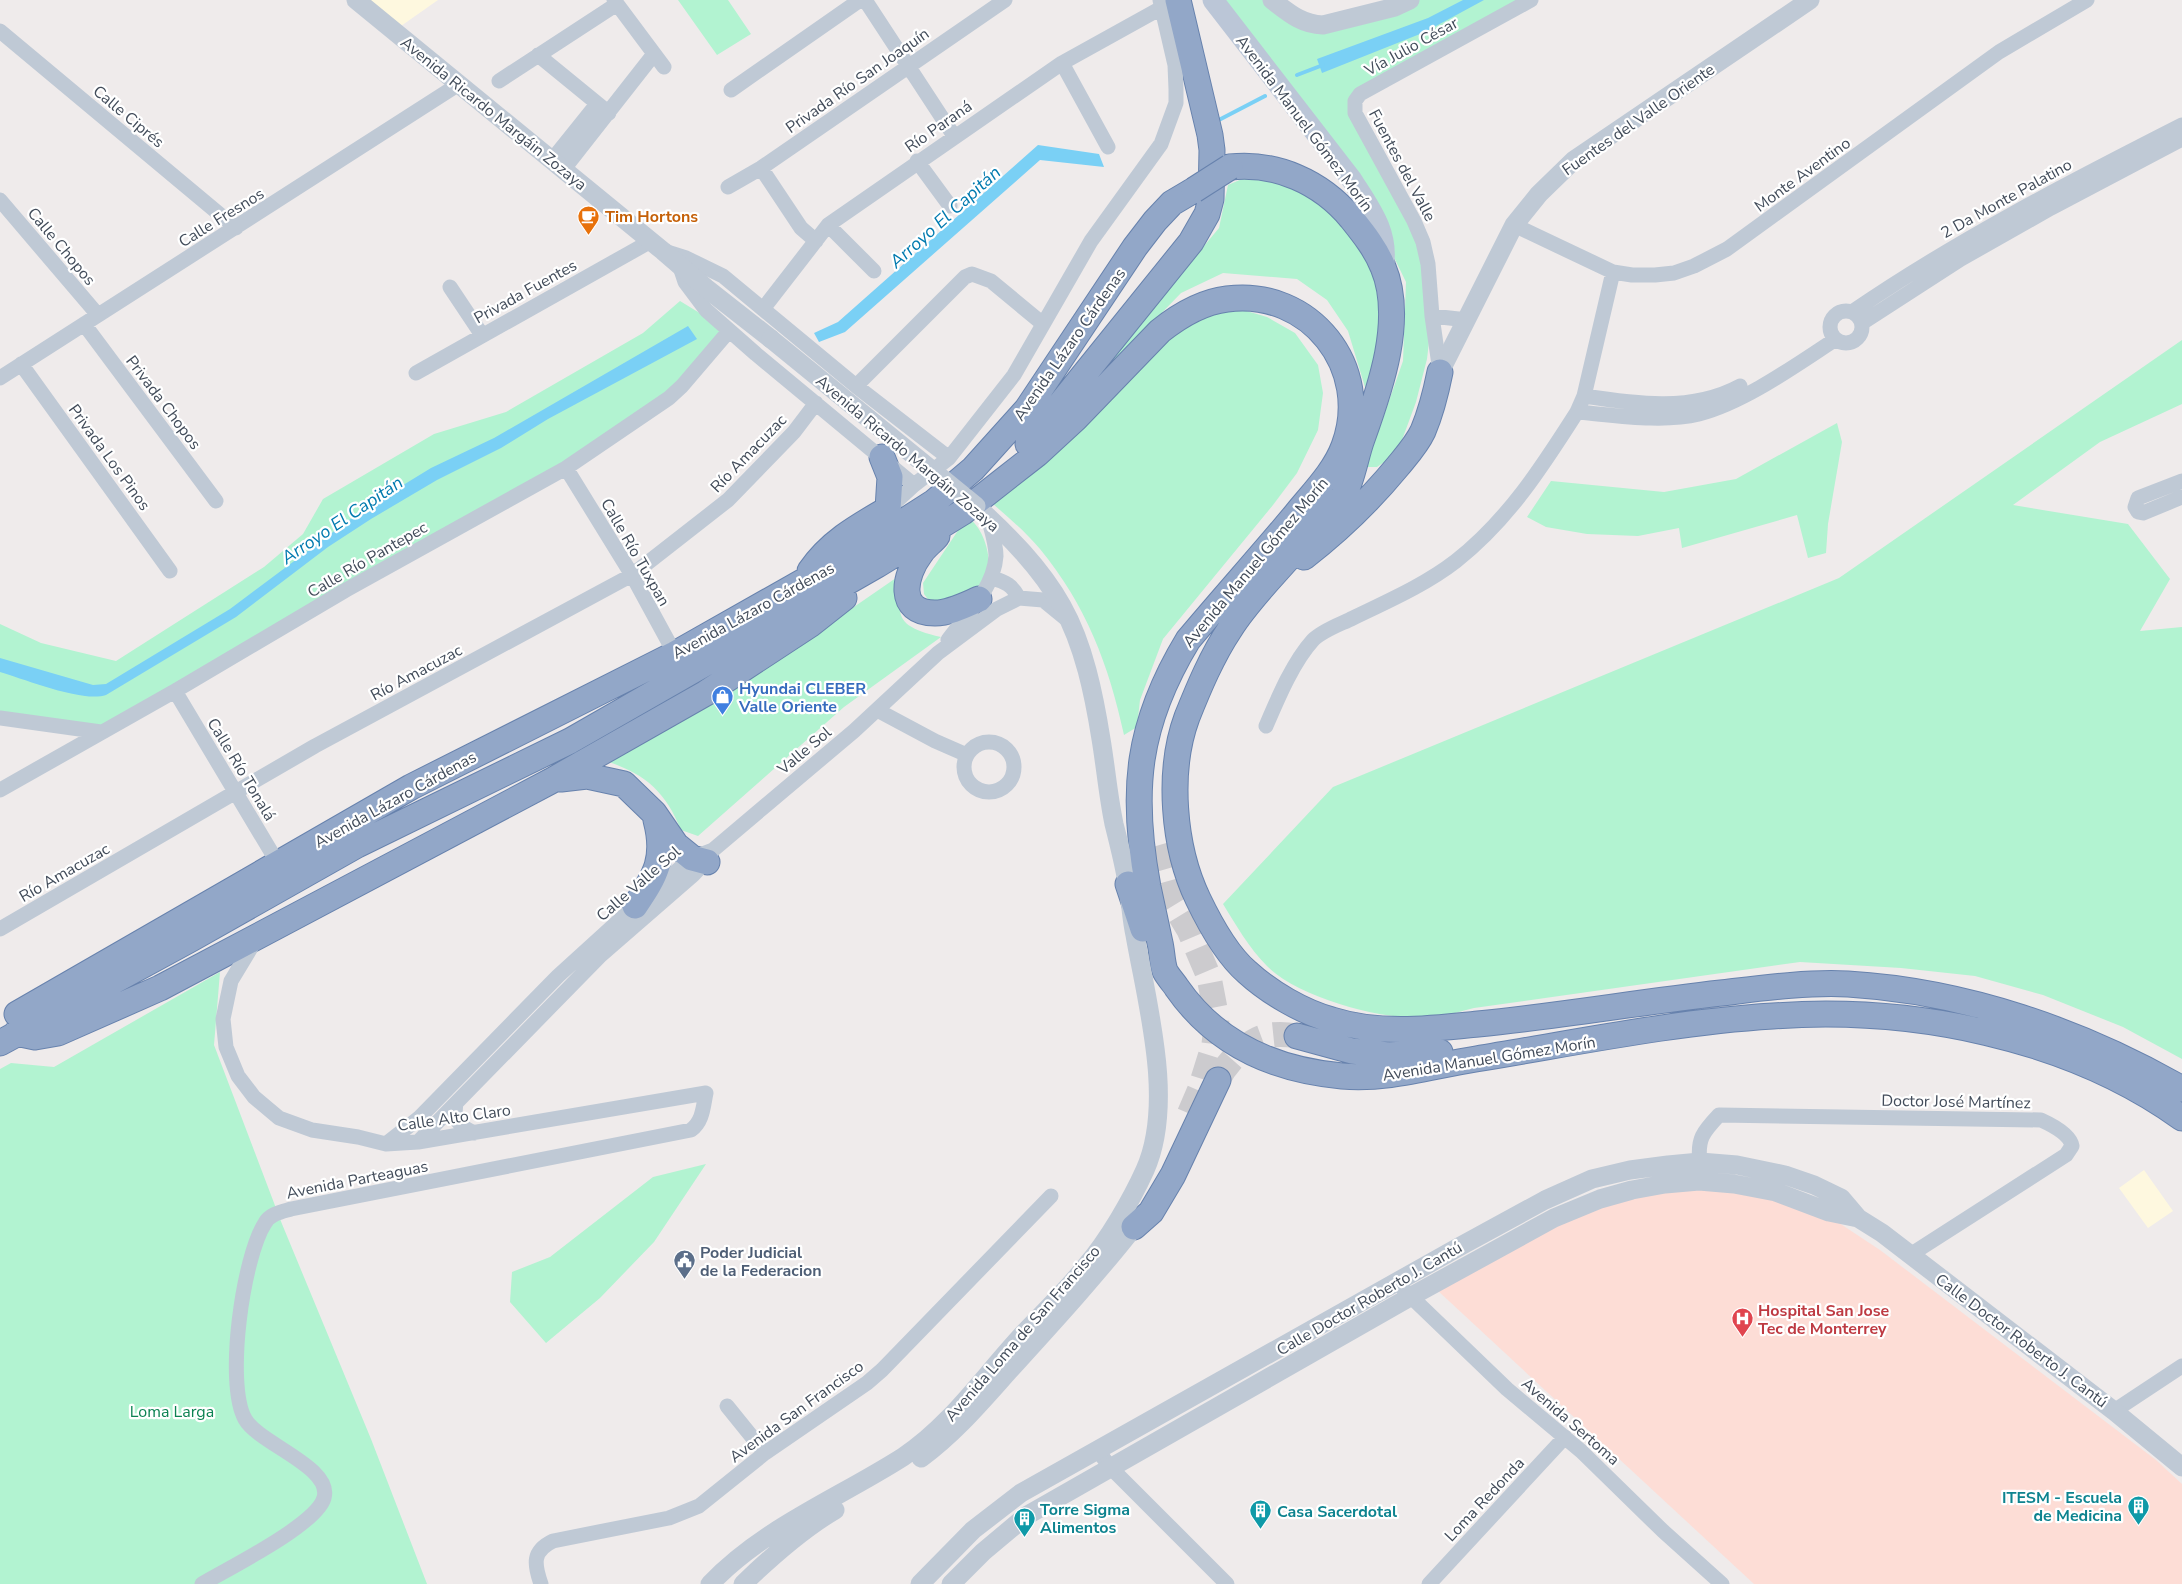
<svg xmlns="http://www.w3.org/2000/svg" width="2182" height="1584" font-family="'Nunito Sans',sans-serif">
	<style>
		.commercial { fill: #fef8df }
		.medical { fill: #fdddd6 }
		.green { fill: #b2f3d1 }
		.water { fill: #7ad0f5 }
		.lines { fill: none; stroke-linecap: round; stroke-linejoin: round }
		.stream { stroke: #7ad0f5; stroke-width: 4 }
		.trunk-tunnel { stroke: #cccbce; stroke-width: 25; stroke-dasharray: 25 12; stroke-linecap: butt }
		.trunk-casing { stroke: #6782ad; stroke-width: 27 }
		.minor { stroke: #bfc9d5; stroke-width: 15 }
		.tertiary { stroke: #bfc9d5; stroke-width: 19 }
		.secondary { stroke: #bbc6d7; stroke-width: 21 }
		.trunk { stroke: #92a7c8; stroke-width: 25 }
		.trunk-bridge-casing { stroke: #6782ad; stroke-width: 27; stroke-linecap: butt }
		.tertiary-bridge { stroke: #bfc9d5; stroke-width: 19 }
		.trunk-bridge { stroke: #92a7c8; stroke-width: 25 }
		.labels { text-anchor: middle; stroke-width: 4.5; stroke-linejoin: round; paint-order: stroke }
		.street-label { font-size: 16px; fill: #424c5a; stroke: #fff }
		.food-label { font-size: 16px; font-weight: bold; fill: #c56008; stroke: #fff; text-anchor: start }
		.shop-label { font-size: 16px; font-weight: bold; fill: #366cbe; stroke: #fff; text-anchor: start }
		.service-label { font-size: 16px; font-weight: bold; fill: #4e5e75; stroke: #fff; text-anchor: start }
		.health-label { font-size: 16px; font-weight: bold; fill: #be3a42; stroke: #fff; text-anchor: start }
		.park-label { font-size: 16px; fill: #0c8252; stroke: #fff }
		.culture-label { font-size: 16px; font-weight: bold; fill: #0d838f; stroke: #fff; text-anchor: start }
		.water-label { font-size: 18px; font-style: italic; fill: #007aaf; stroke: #fff }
	</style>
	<rect width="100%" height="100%" fill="#efebeb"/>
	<path class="commercial" d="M369,0h69l-37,26z
		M2144,1170l29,41 -25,17 -29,-40z"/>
	<path class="medical" d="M1721,1188l103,25 56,37 276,210 26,24v100h-428l-318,-295 131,-74 75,-24z"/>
	<path class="green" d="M678,0h50l23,34 -34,21z
		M1213,0h59l51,25 87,-25h121l-171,94 -5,20 59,107 18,95 -5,43 -11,43 -14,38 -12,18 -13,9h-14l13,-29 27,-77 3,-79 -37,-76z
		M1274,174l67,37 45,85 -18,101 -20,-66 -21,-31 -30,-21 -74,-6 -42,20 -119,123 157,-188 9,-43 14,-6z
		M680,301l49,30 -77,80 -551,321 -101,-14v-94l41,19 75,18 148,-94 39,-33 20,-35 111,-65 72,-22 137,-79z
		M1233,307l34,10 28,16 23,32 5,28 -5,37 -21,43 -24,32 -110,134 -23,61 -3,27 -13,8c-15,-70 -38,-130 -84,-186 -17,-20 -37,-36 -56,-53l189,-176z
		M2182,340v64l-82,38 -87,63 115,19 42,55 -30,52 42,-4v432l-59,-32 -80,-32 -68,-19 -74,-8 -101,-6 -326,46c-13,3 -27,8 -40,9 -44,6 -136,-19 -167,-51 -18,-18 -31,-41 -44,-62l110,-117 506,-209z
		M1837,423l5,19 -14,82 -2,29 -18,5 -11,-43 -115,33 -3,-20 -41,8 -51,-2 -41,-7 -19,-10 24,-36 113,11 72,-13z
		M967,517c16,9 25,39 21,57 -2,9 -12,19 -20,23 -9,6 -27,4 -38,5l-6,-8 -1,-11z
		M909,569c-13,44 -19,56 32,68l-97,70 -146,129 -17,-6c-15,-37 -34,-55 -72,-68l184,-113z
		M220,972l-6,73 68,179 89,215 56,145h-427v-515l11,-6 43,4z
		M706,1164l-52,78 -54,56 -54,45 -36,-41 2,-30 38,-15 103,-80z"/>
	<path class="water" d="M1463,0h21l-59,32 -103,41 -5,-14 111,-41z
		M1038,145l61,9 5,13 -64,-7 -195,172 -26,10 -5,-9 24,-11z
		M688,326l9,13 -149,80 -47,29 -64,32 -66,39 -43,28 -92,70 -130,78c-23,8 -82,-16 -106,-23v-14l93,27 13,-1 124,-75 134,-100 67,-41 63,-30z"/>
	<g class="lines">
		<path class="stream" d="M1297,75l26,-10
			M1215,122l50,-26"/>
		<path class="trunk-tunnel" d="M1156,846l16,56 17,28 20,47 8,42 -3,25 -14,45 -15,35
			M1218,1080c8,-16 24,-33 40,-41 12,-6 27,-5 39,-3"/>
		<defs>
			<path id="trunk" d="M1230,167c46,-5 91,15 121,51 12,15 25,31 32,49 22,52 -3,122 -21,172 -6,16 -10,42 -18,56 -3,5 -9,9 -13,14 -13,15 -26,30 -39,45 -21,24 -45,48 -62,75 -18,27 -31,58 -43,88 -20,54 -14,130 11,182 12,25 28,55 49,73 23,21 56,40 85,48 47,15 97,9 146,4 81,-8 162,-22 243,-31 42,-5 85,-11 127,-9 117,7 233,47 334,105
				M1028,444l163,-202 16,-28 4,-15 1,-49 -2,-15 -32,-135
				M937,536c-5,6 -12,11 -16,17 -17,22 -25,60 14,60 15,0 30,-8 44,-14
				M1304,557c35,-27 66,-57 94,-91 9,-11 19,-22 25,-35 8,-19 13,-39 17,-59
				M810,571c20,-29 47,-44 78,-62l2,-32 -8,-20
				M561,779l26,-3 37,8 30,29 22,32 16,13 15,4
				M1128,884l15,45
				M635,906c21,-31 31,-48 21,-86
				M17,1014l394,-227 264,-133 189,-107 70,-45 39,-33 54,-60 108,-162 20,-26 17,-18 22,-13
				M16,1033l19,4 23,-4 102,-45 391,-207 155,-88 105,-69 33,-26
				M1297,1036l55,15 36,4 52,-3
				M0,1043l191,-104 166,-94 213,-104 307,-176 86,-53 74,-58 38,-35 85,-88c20,-16 42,-29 67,-32 83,-11 146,69 117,147 -9,25 -31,47 -48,68 -35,42 -72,83 -108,126 -51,84 -58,151 -40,247 4,18 8,37 12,56 2,8 2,20 5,28 3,6 9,12 12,17 39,56 98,82 165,88 46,4 89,-10 134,-17 98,-16 198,-37 297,-43 138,-10 295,20 409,102
				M1134,1227l17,-15 22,-37 45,-95"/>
		</defs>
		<use href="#trunk" class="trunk-casing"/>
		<path class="minor" d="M614,0l50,67
			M865,0l89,136
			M0,31l236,197
			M538,55l71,58
			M1062,63l46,84
			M499,81l118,-77
			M731,90l129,-90
			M552,160l45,-56
			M917,161l33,45
			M761,168l40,60 15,13
			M563,170l91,-116
			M728,187l33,-19 244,-168
			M0,200l98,115
			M828,225l46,46
			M1514,225l99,47 19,3h23l19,-2 20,-7 33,-17 272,-197 88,-52
			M667,252l19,6 37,18 133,110 93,72
			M679,264l6,18 21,28 50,44 158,131
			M450,287l32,48
			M763,309l65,-84 234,-162 101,-56
			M1830 327a16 16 0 1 1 32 0a16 16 0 1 1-32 0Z
			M1852,312c105,-72 216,-129 330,-187
			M1432,316l35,4
			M1862,323l99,-64 90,-51 131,-69
			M84,324l132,177
			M21,364l149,207
			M1440,372l-8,-56 -4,-52 -5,-22 -9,-21 -59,-108v-12l5,-7 171,-94
			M416,373l235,-132
			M0,378l459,-294
			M856,386l109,-109 7,-3 19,7 52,43
			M1584,396c52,8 108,16 156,-10
			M1577,412c37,3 85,11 122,2 46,-12 97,-49 137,-75
			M566,468l66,107 43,79
			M2182,481l-44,17 -3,9 3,5 5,1 39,-16
			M888,509l26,-24 35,-27 65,-83 77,-134 70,-97 15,-41v-14l-1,-24 -15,-65
			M992,578c14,4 20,7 27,20
			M948,640c18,-24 46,-52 48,-84 0,-13 -5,-27 -8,-39
			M175,691l104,174
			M877,710l58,31 32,14
			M0,718l101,14
			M1266,726c12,-28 27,-64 47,-86 10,-10 28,-16 40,-22 35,-17 72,-33 103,-57 52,-41 86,-94 121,-149l7,-16 29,-124
			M964 767a25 25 0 1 1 50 0a25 25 0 1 1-50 0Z
			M0,790l175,-99 171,-101 220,-122 103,-70 13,-12 47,-55
			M0,929l315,-183 317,-171 96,-75 66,-68 22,-29
			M474,1133c-15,-8 -21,-11 -18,-30l145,-148 92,-80 16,-17
			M418,1142l38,-39
			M386,1144l33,-26 139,-142 77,-70 57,-48 21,-8 52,-44 89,-75 84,-78 59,-44 22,-11 24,2 22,18
			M1700,1162c-3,-23 3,-30 19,-47l322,5c11,5 29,14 31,26l-6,9 -156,100
			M1404,1290l103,99 74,62 82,80 59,53
			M727,1406l38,47
			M2114,1411l68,-45
			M1098,1451l13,17 116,116
			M202,1584c27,-16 114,-59 122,-86 9,-31 -65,-54 -79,-79 -20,-36 -2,-162 20,-196 5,-9 16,-11 26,-14l400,-79c12,-9 12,-23 15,-37l-288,49 -32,2 -28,-7 -46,-7 -33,-12 -25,-21 -16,-21 -12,-29 -3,-28 8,-38 24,-40
			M541,1584c-7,-20 -9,-33 12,-43l116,-23 30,-12 66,-53 102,-70 15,-13 169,-174
			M1429,1584l136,-147"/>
		<path class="tertiary" d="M356,0l307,251 43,37 65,51
			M1272,0c17,13 29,24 51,25l72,-18 15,-7
			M1440,372l74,-147 25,-31 35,-34 236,-160
			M921,1458c37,-27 65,-62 96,-96 40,-44 80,-88 117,-135
			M710,1584c55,-57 127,-85 193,-127 48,-32 81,-81 120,-123 21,-22 44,-44 63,-68 22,-26 45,-65 59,-96 30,-67 2,-166 -10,-235 -4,-17 -4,-35 -8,-53 -3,-19 -8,-38 -13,-58 -6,-29 -8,-55 -13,-85 -7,-44 -17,-94 -39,-133 -21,-38 -54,-71 -86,-100
			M743,1584c28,-27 58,-54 92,-74
			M920,1584l53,-54 48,-37 436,-245 88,-48 47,-21 38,-9 38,-5 32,-3 37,3 48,10 29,10 27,13 17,20
			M951,1584l32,-32 43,-36 384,-219 144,-79 46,-19 32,-9 33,-6 34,-3 35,3 42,8 53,20 29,6 24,15 232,178 68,56"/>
		<path class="secondary" d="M1213,0l139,180c17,27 38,53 31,88"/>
		<use href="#trunk" class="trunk"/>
		<defs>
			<path id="trunk-bridge" d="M1194,190l36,-23"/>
		</defs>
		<use href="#trunk-bridge" class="trunk-bridge-casing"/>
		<path class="tertiary-bridge" d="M771,339l205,167"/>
		<use href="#trunk-bridge" class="trunk-bridge"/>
	</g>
	<defs>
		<symbol id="cafe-pin" viewBox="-11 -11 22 30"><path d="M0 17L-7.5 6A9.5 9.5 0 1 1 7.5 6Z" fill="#e8710a" stroke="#fff"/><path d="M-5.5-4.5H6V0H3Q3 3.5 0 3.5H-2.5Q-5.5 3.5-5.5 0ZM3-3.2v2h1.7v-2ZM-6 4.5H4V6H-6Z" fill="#fff"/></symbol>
		<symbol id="shop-pin" viewBox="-11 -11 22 30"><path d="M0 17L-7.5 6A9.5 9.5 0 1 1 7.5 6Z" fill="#3f7fe0" stroke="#fff"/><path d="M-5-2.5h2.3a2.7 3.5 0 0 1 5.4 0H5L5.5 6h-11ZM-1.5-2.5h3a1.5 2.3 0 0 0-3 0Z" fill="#fff"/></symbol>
		<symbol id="civic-pin" viewBox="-11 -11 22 30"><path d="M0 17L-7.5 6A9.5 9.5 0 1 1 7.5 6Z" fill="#5c6f8a" stroke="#fff"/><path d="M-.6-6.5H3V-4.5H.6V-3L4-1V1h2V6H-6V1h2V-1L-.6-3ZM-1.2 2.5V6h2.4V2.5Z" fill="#fff"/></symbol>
		<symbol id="hospital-pin" viewBox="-11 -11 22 30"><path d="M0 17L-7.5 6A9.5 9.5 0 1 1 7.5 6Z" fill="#e0444e" stroke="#fff"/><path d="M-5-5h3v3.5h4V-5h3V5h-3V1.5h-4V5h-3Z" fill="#fff"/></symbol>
		<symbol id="building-pin" viewBox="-11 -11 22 30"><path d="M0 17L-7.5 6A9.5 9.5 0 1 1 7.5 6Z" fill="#0f9aa8" stroke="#fff"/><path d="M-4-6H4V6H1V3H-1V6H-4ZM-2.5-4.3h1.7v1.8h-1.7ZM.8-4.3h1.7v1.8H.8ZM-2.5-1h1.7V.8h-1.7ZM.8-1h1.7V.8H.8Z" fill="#fff"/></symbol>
	</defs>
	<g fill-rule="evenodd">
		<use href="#cafe-pin" x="576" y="204" width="25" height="34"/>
		<use href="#shop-pin" x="710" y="684" width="25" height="34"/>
		<use href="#civic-pin" x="672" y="1248" width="25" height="34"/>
		<use href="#hospital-pin" x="1730" y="1306" width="25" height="34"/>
		<use href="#building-pin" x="2126" y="1494" width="25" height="34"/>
		<use href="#building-pin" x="1248" y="1498" width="25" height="34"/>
		<use href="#building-pin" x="1012" y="1506" width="25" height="34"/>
	</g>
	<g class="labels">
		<g class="street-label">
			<text transform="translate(1411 46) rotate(-29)" y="6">Vía Julio César</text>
			<text transform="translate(857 80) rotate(-35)" y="6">Privada Río San Joaquín</text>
			<text transform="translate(494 113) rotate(39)" y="6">Avenida Ricardo Margáin Zozaya</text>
			<text transform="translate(129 116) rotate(40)" y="6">Calle Ciprés</text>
			<text transform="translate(1638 119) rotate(-35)" y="6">Fuentes del Valle Oriente</text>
			<text transform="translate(1305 123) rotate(53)" y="6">Avenida Manuel Gómez Morín</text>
			<text transform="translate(938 126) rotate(-35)" y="6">Río Paraná</text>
			<text transform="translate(1403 165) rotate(62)" y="6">Fuentes del Valle</text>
			<text transform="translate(1802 174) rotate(-36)" y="6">Monte Aventino</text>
			<text transform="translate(2006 198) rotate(-29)" y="6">2 Da Monte Palatino</text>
			<text transform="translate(221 217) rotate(-32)" y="6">Calle Fresnos</text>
			<text transform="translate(62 246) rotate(50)" y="6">Calle Chopos</text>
			<text transform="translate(525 291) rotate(-29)" y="6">Privada Fuentes</text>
			<text transform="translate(1069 344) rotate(-55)" y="6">Avenida Lázaro Cárdenas</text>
			<text transform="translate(164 402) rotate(53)" y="6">Privada Chopos</text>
			<text transform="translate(748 453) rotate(-46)" y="6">Río Amacuzac</text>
			<text transform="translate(908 453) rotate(40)" y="6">Avenida Ricardo Margáin Zozaya</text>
			<text transform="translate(110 457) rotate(54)" y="6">Privada Los Pinos</text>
			<text transform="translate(636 552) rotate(60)" y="6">Calle Río Tuxpan</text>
			<text transform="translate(367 559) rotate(-30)" y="6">Calle Río Pantepec</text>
			<text transform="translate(1255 562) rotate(-50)" y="6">Avenida Manuel Gómez Morín</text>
			<text transform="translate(753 610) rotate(-29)" y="6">Avenida Lázaro Cárdenas</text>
			<text transform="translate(416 672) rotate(-28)" y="6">Río Amacuzac</text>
			<text transform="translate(804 750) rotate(-40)" y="6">Valle Sol</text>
			<text transform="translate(242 769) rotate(59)" y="6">Calle Río Tonalá</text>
			<text transform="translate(395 799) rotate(-29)" y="6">Avenida Lázaro Cárdenas</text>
			<text transform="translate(64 872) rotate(-30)" y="6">Río Amacuzac</text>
			<text transform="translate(638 883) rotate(-41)" y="6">Calle Valle Sol</text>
			<text transform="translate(1489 1058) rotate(-9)" y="6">Avenida Manuel Gómez Morín</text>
			<text transform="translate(1956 1101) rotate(1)" y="6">Doctor José Martínez</text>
			<text transform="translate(454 1117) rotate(-8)" y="6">Calle Alto Claro</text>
			<text transform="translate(357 1179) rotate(-11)" y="6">Avenida Parteaguas</text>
			<text transform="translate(1369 1298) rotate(-30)" y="6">Calle Doctor Roberto J. Cantú</text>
			<text transform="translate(1022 1333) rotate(-49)" y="6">Avenida Loma de San Francisco</text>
			<text transform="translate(2022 1340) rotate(37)" y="6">Calle Doctor Roberto J. Cantú</text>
			<text transform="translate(796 1411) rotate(-36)" y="6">Avenida San Francisco</text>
			<text transform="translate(1571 1421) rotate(41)" y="6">Avenida Sertoma</text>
			<text transform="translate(1484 1499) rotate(-47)" y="6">Loma Redonda</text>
		</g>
		<g class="food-label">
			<text x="605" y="222">Tim Hortons</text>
		</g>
		<g class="shop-label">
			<text x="739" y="694">Hyundai CLEBER<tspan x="739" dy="18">Valle Oriente</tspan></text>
		</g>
		<g class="service-label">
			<text x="700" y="1258">Poder Judicial<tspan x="700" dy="18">de la Federacion</tspan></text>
		</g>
		<g class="health-label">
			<text x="1758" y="1316">Hospital San Jose<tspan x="1758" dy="18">Tec de Monterrey</tspan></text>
		</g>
		<g class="park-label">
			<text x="172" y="1417">Loma Larga</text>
		</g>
		<g class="culture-label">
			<text x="2122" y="1503" text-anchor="end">ITESM - Escuela<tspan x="2122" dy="18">de Medicina</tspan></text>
			<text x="1040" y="1515">Torre Sigma<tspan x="1040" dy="18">Alimentos</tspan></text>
			<text x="1277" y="1517">Casa Sacerdotal</text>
		</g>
		<g class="water-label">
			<text transform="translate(945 217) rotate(-42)" y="6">Arroyo El Capitán</text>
			<text transform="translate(342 520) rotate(-34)" y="6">Arroyo El Capitán</text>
		</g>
	</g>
</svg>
